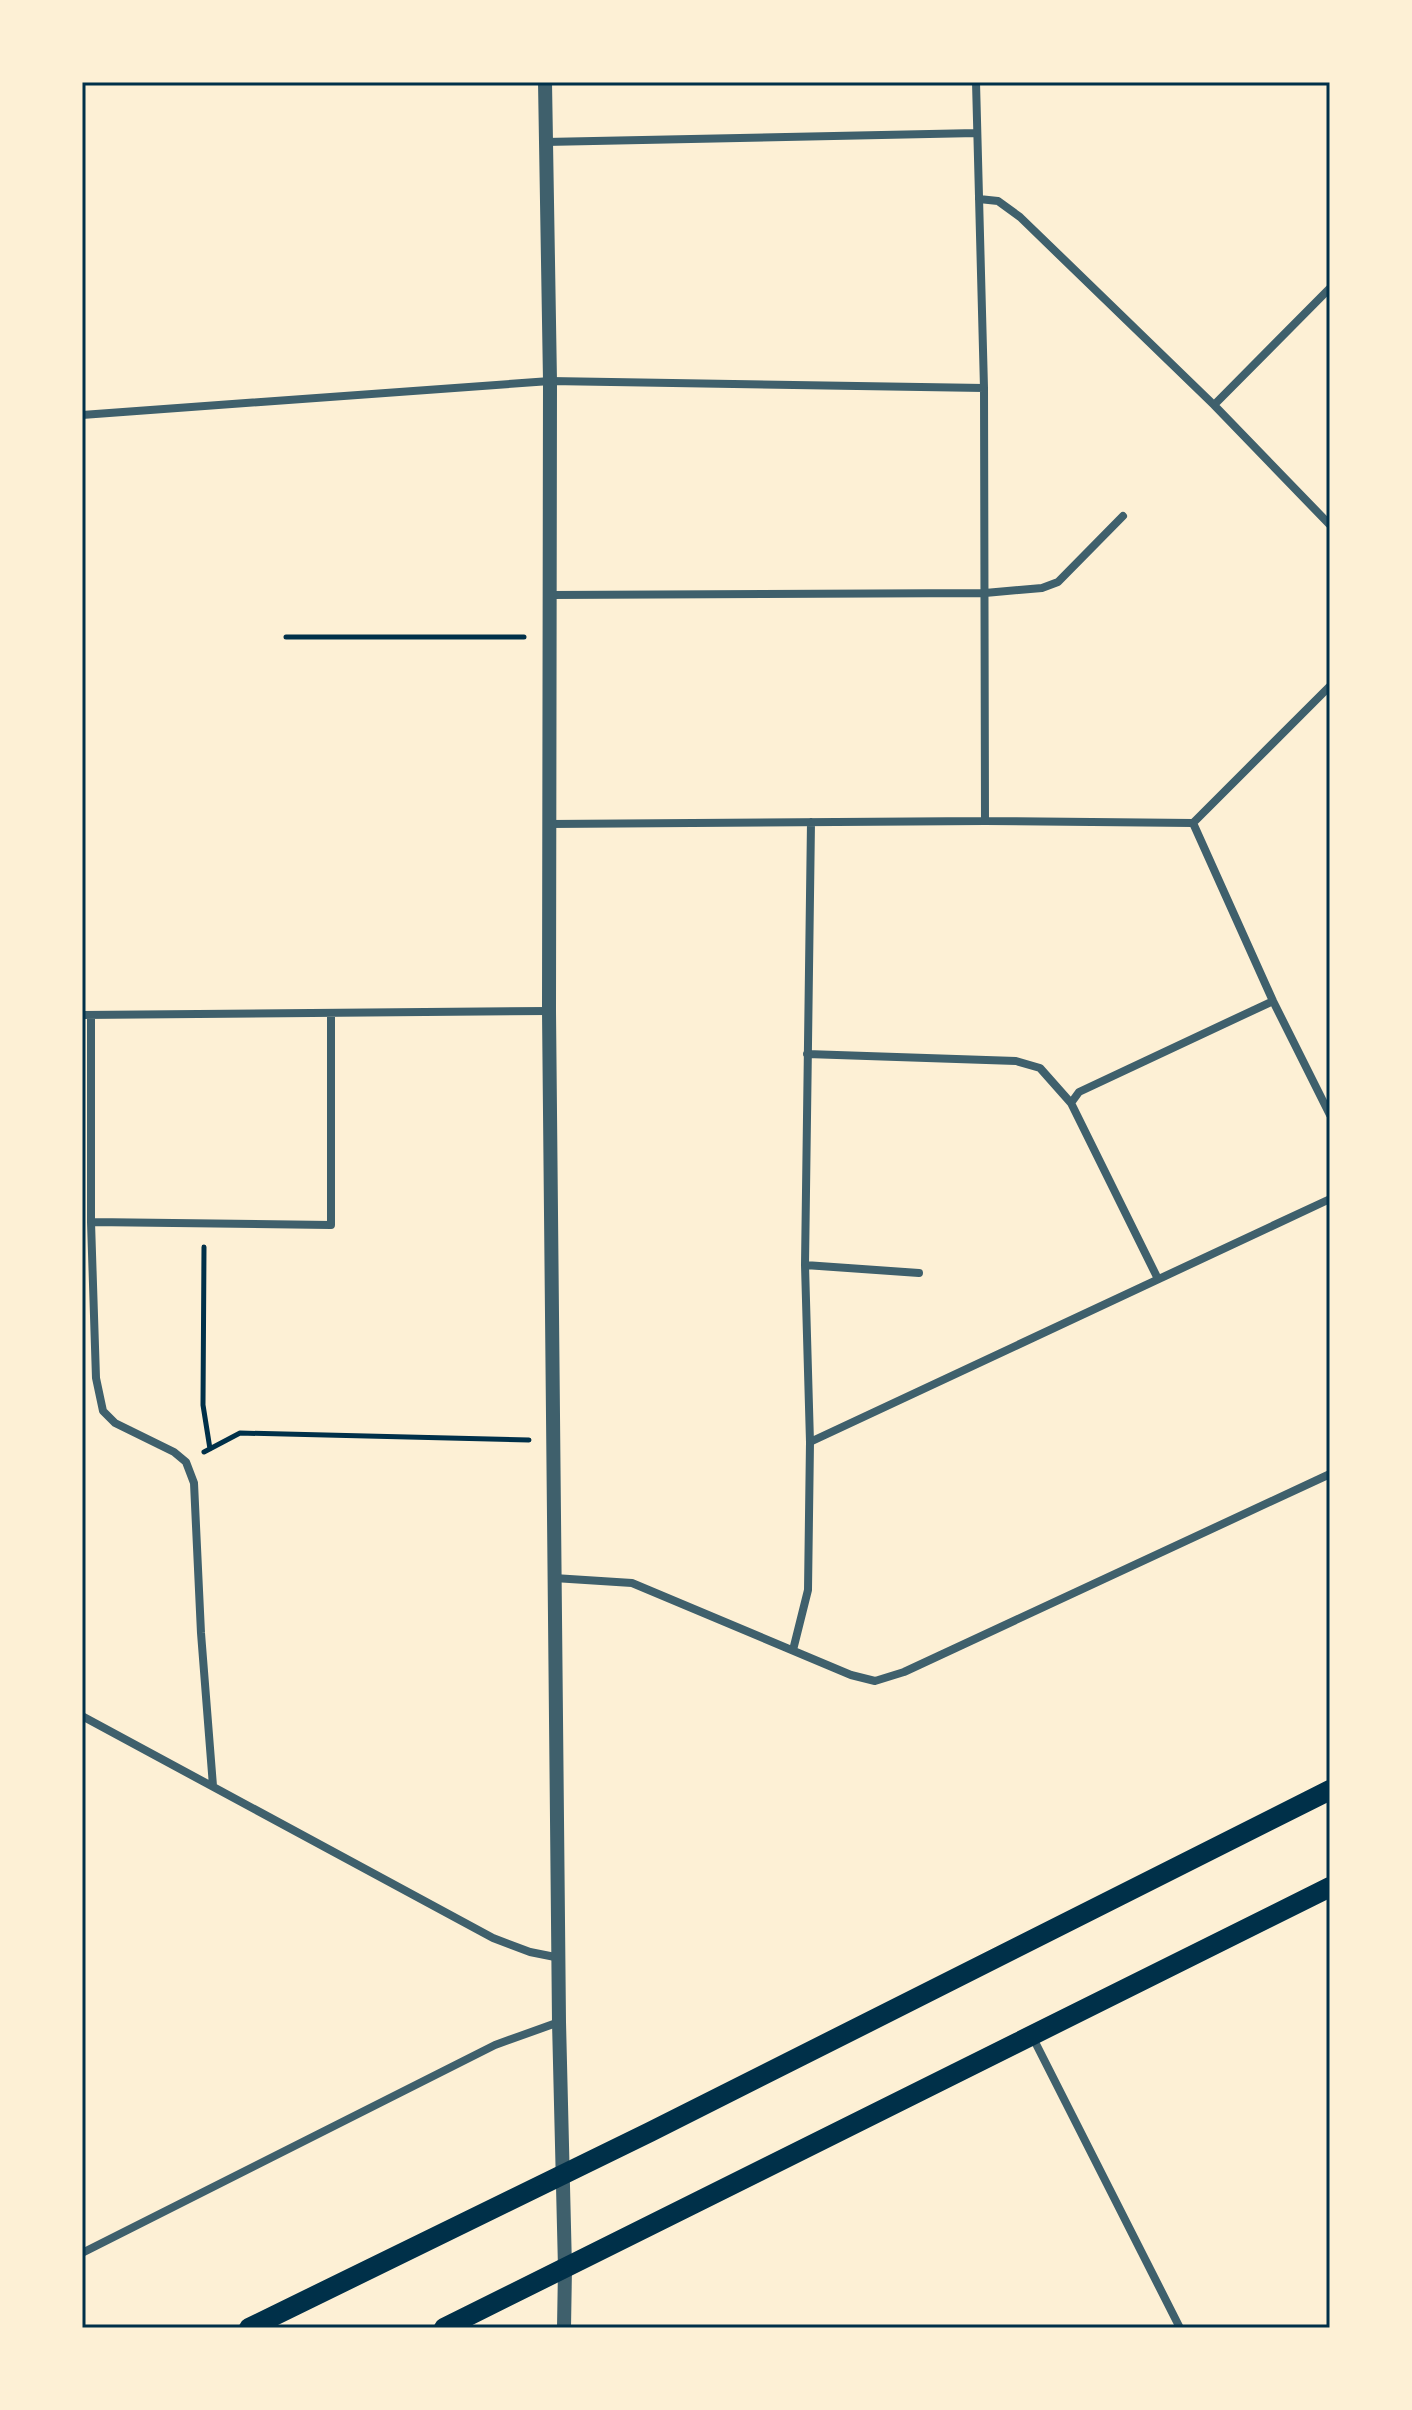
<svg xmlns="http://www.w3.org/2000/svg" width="1412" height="2410" font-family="Signika,sans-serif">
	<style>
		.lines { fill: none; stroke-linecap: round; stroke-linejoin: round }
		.path { stroke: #003049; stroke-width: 5 }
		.minor { stroke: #3f606c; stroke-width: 8 }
		.tertiary { stroke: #3f606c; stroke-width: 14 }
		.primary { stroke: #003049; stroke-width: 20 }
		.neatline { fill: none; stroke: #003049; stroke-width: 3 }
	</style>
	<rect width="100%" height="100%" fill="#fdf0d5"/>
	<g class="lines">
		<path class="path" d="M286,637h238
			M204,1247l-1,158 7,44
			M204,1452l36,-19 289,7"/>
		<path class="minor" d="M976,82l8,306 1,433
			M545,142l432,-9
			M979,199l19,2 22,16 194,188 116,120
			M1214,405l116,-117
			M82,415l468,-34 434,7
			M550,595l435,-2 57,-5 16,-6 65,-66
			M1193,823l80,178 57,114
			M549,824l436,-3 208,2 137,-137
			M82,1015l467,-4
			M91,1015v207l5,156 7,33 12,12 59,29 12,10 8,21 7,150 12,153
			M807,1054l209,7 24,7 31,35 87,176
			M1071,1103l8,-11 194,-91
			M91,1222l240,3v-211
			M805,1265l114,8
			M810,1442l-5,-177 6,-443
			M554,1578l78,5 219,92 24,6 29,-9 426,-198
			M793,1650l15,-60 2,-148 520,-243
			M82,1716l411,222 37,14 30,6
			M1032,2036l148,292
			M82,2253l413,-208 64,-23"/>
		<path class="tertiary" d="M545,82l5,299 -1,630 10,1011 6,246 -1,60"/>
		<path class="primary" d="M249,2328l401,-196 680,-342
			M444,2328l886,-441"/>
	</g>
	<rect width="1412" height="2410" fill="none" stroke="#fdf0d5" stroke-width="168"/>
	<rect x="84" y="84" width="1244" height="2242" class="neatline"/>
</svg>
